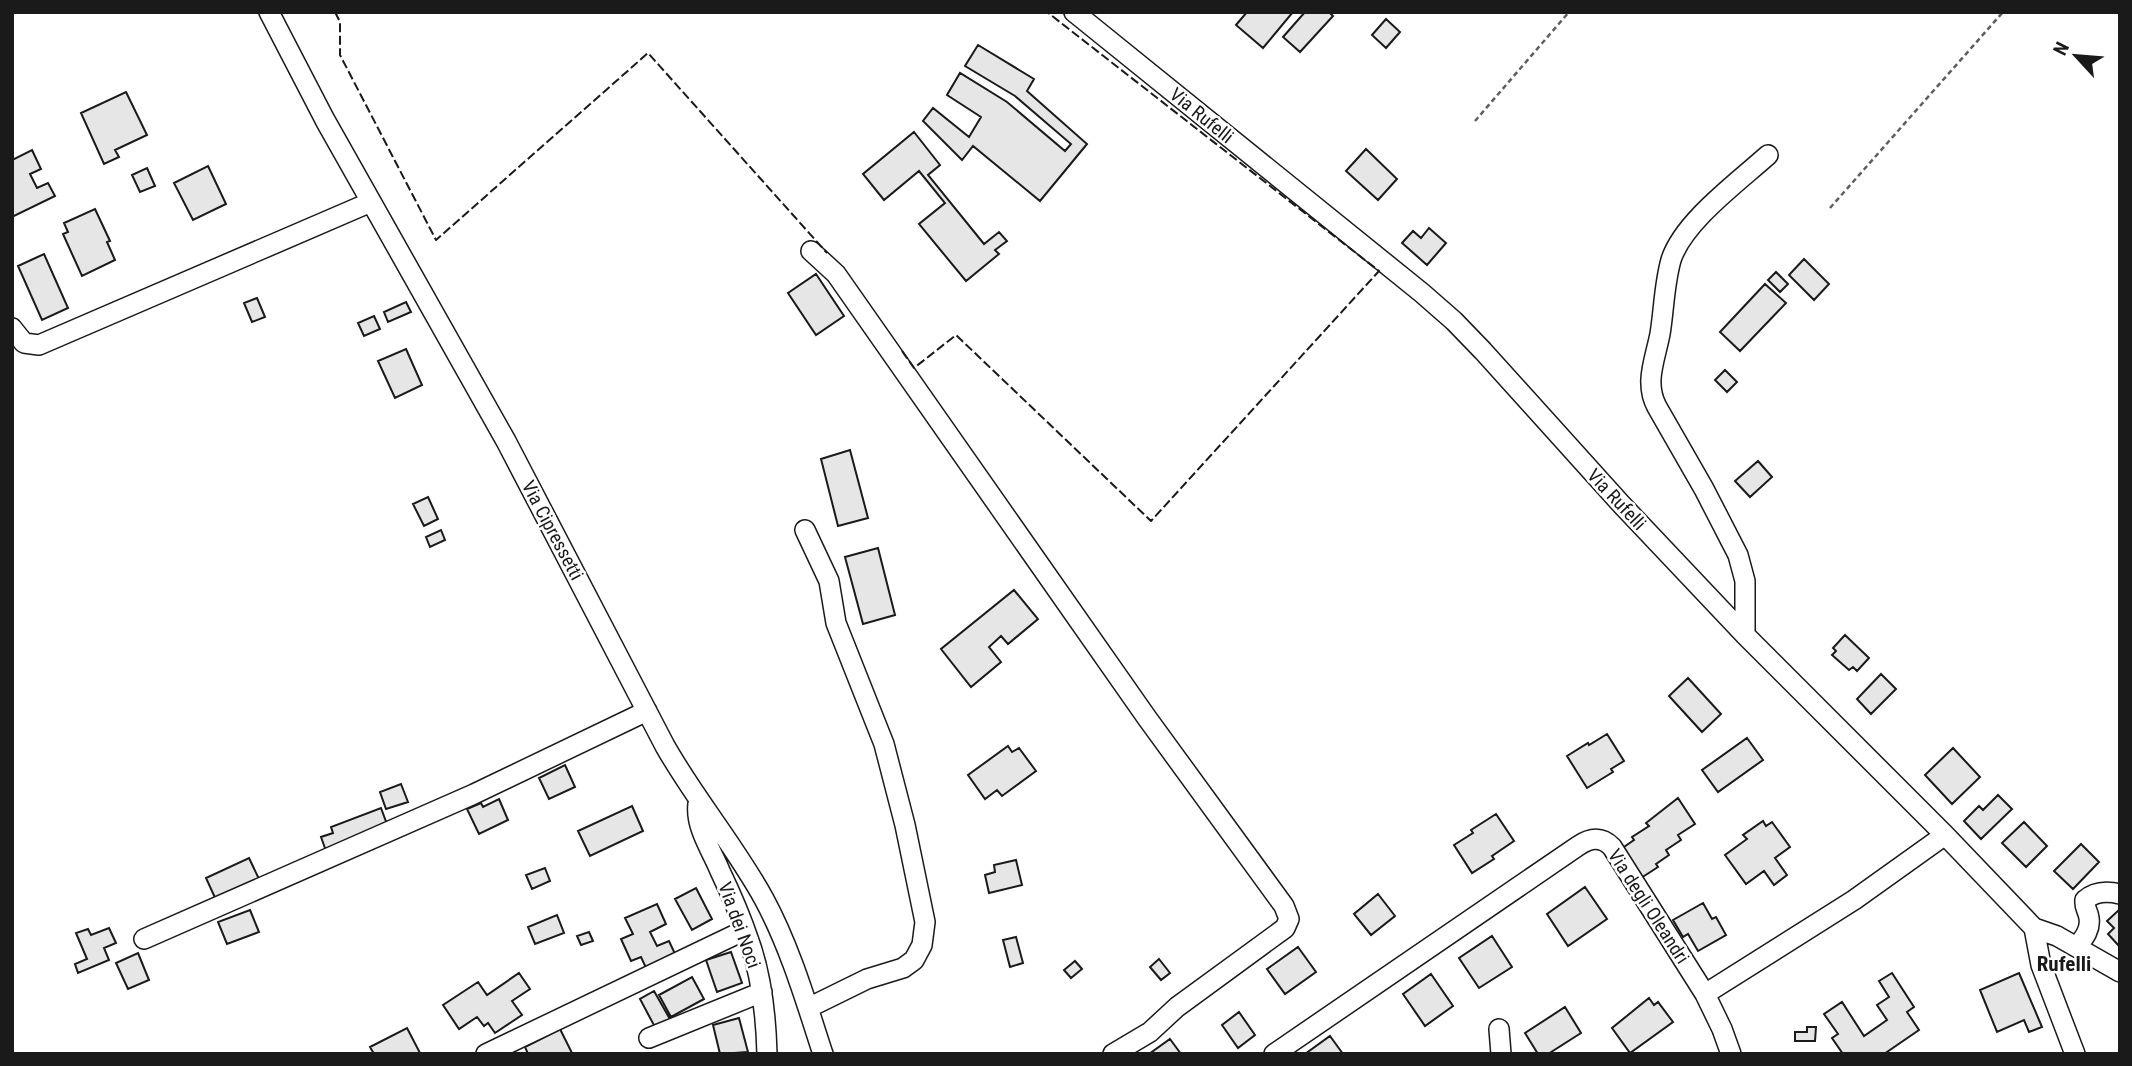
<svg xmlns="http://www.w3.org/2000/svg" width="2132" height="1066" font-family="'Roboto Condensed',sans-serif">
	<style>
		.building { fill: #e6e6e6; stroke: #1a1a1a; stroke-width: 2 }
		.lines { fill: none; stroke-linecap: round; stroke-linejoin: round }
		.minor-casing { stroke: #1a1a1a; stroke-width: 22 }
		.path { stroke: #5f5f5f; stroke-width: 2.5; stroke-dasharray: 5 3.5; stroke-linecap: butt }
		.minor { stroke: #fff; stroke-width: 19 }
		.fence { stroke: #1a1a1a; stroke-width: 2; stroke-dasharray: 9 3.5; stroke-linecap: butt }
		.labels { text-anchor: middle; stroke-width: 5; stroke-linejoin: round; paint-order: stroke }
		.street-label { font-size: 19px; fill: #1a1a1a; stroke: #fff }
		.neighbourhood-label { font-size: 21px; font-weight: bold; fill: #1a1a1a; stroke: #fff }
	</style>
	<rect width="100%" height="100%" fill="#fff"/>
	<path class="building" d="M1247,12h46l-30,36 -27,-23z
		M1305,12h24l4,4 -33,36 -17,-15z
		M1386,19l14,13 -14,16 -14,-13z
		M978,45l56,34 -7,12 60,53 -47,57 -67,-55 -11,14 -39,-39 10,-13 36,29 12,-20 -34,-22 13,-22 47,29 58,49 6,-7 -56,-48 -50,-30z
		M126,92l21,43 -32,15 4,7 -15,7 -23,-51z
		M914,132l26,33 -12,10 56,69 15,-12 8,9 -12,9 4,4 -33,27 -47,-57 26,-21 -26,-32 -35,29 -21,-26z
		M1366,149l31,30 -19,21 -32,-29z
		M32,150l9,19 -11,5 7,14 11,-5 7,13 -43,21v-57z
		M208,166l18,38 -33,16 -19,-37z
		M147,168l8,18 -15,6 -8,-17z
		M95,209l15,32 -3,1 8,18 -33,16 -19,-42 5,-2 -4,-9z
		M1429,228l17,15 -19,22 -25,-22 11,-12 8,7z
		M44,254l24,54 -26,12 -24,-54z
		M1804,259l25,25 -15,16 -25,-25z
		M1776,272l12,12 -8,8 -12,-12z
		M816,274l28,42 -28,19 -28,-42z
		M1765,284l21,19 -46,48 -20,-19z
		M257,298l8,19 -13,5 -8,-19z
		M406,302l5,10 -23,10 -4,-10z
		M374,316l6,13 -16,7 -6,-13z
		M406,349l16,36 -27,13 -17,-37z
		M1725,370l12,12 -10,10 -12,-12z
		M850,450l18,68 -30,8 -17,-67z
		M1758,461l14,16 -22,20 -15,-16z
		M428,497l10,22 -14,7 -11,-22z
		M441,530l4,10 -15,7 -4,-10z
		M878,548l17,67 -32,9 -18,-67z
		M1014,590l24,29 -30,25 -7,-8 -12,11 12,15 -30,25 -30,-38z
		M1845,635l24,23 -12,13 -4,-4 -4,3 -17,-15 4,-4 -3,-3z
		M1881,674l15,15 -25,25 -14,-15z
		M1688,678l33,36 -19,18 -33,-36z
		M1607,734l17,27 -13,8 2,3 -26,16 -20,-32 21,-13 1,2z
		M1747,738l16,22 -45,32 -16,-22z
		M1008,746l4,6 7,-4 17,23 -34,25 -5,-6 -12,9 -17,-24z
		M1953,748l27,29 -28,27 -27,-29z
		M565,765l10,22 -26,12 -10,-21z
		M401,784l7,18 -22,7 -6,-17z
		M1998,795l14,14 -31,30 -17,-18 15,-15 4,4z
		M1678,798l17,26 -17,11 3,5 -15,10 3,5 -13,9 2,3 -17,11 -20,-29 13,-9 -2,-3 17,-11 -3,-3z
		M499,799l9,21 -29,14 -12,-25 14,-6 2,4z
		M632,806l11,25 -53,25 -12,-25z
		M381,808l7,19 -62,24 -5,-14 12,-4 -2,-6z
		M1496,814l18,27 -22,15 2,3 -22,14 -18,-28 19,-12 -2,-3z
		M1763,821l3,5 6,-4 18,25 -15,11 12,17 -13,10 -10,-14 -18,13 -21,-29 22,-16 -4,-4z
		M2024,822l23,24 -21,21 -24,-24z
		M2081,844l18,18 -26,27 -19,-18z
		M249,858l10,21 -43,21 -10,-22z
		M1016,860l6,25 -33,8 -4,-18 10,-3 -1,-7z
		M545,868l5,13 -18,8 -6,-14z
		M1585,887l22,32 -39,27 -21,-32z
		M696,888l16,31 -20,11 -17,-31z
		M1378,894l17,22 -24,19 -17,-21z
		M1703,903l9,16 4,-2 10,18 -28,16 -10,-17 -5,3 -10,-17z
		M657,904l9,20 -16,8 7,14 12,-5 7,15 -29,14 -6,-13 -10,4 -10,-22 12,-5 -8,-16z
		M2120,909v36l-1,1 -11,-12 6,-6 -7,-7z
		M250,910l9,22 -32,12 -9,-22z
		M557,915l7,18 -29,11 -7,-17z
		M109,928l7,15 -12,5 5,12 -31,13 -3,-9 12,-5 -11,-26 12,-4 3,6z
		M589,932l4,9 -12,4 -4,-9z
		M1492,936l20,31 -33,21 -20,-30z
		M1016,937l7,26 -13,4 -7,-27z
		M1298,947l18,25 -31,22 -18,-25z
		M731,952l11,31 -25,9 -11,-32z
		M138,953l11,27 -21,9 -12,-26z
		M1159,959l11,14 -9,7 -11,-13z
		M1075,961l7,8 -11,9 -7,-8z
		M519,973l11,16 -18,12 10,14 -27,18 -7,-10 -4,3 -7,-9 -18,12 -16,-24 35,-23 9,13z
		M1892,973l22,34 -7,5 12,18 -35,24h-41l-11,-16 6,-4 -14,-20 18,-12 22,34 23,-16 -10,-15 12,-8 -10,-16z
		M2019,973l23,54 -13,5 -5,-12 -27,12 -17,-42z
		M1431,974l22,32 -28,20 -22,-32z
		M692,977l12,22 -33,18 -12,-22z
		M654,991l17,30 -15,8 -16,-30z
		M1649,998l5,7 4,-3 15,20 -43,31 -18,-25z
		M1565,1007l16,26 -33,21h-10l-13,-21z
		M1239,1012l16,23 -17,13 -16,-23z
		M739,1018l9,34 -28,2 -7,-29z
		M1807,1027h9l-1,14h-20v-9h12z
		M407,1028l13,25 -46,1 -4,-7z
		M560,1029l12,24 -44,1 -3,-7z
		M1330,1036l13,18h-38z
		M1170,1039l11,15h-32z"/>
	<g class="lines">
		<defs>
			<path id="minor" d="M269,12l56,108 181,321 159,305c30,53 70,100 99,153 26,48 42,103 59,155
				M1074,12l348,281 32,28 29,30 139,154 123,130 200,200 89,93 7,37 34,89
				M811,251l25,23 311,444 137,188 5,13 -4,9 -108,79 -27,25 -37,22
				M12,328l12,15 15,2 332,-143
				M805,530l24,51 7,42 48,121 21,81 20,97 -3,23 -8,15 -11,8 -36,11 -59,29
				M1745,635v-54l-7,-26 -34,-66 -47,-82c-13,-24 -2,-47 3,-73 4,-24 4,-49 11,-74 12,-38 67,-78 97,-105
				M698,804c-3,23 14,47 22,67 11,23 21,46 29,70 13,36 17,75 18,113
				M2034,928l23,8 63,36
				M144,939l330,-145 173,-83
				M2077,947c6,-8 14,-17 12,-29 -1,-8 -5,-10 -4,-18 10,-9 23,-9 35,-6
				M1705,994l17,35 9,25
				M1499,1029l2,25
				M649,1038l113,-46
				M486,1054l259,-124
				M1274,1054l304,-208c12,-8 23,-10 34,1l93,147 149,-94 91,-65"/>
		</defs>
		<use href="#minor" class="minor-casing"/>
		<path class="path" d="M1475,121l94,-109
			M1830,208l173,-196"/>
		<use href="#minor" class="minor"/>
		<path class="fence" d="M335,12l5,10v33l96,185 212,-187 179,200
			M902,351l12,17 42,-33 195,186 228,-250 -332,-259"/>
	</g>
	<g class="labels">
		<g class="street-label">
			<text transform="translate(1202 115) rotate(39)" y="7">Via Rufelli</text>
			<text transform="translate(1617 499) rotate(47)" y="7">Via Rufelli</text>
			<text transform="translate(553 530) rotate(62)" y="7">Via Cipressetti</text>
			<text transform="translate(1649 906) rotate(57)" y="7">Via degli Oleandri</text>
			<text transform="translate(740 925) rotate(70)" y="7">Via dei Noci</text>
		</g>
		<g class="neighbourhood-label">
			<text x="2064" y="971">Rufelli</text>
		</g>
	</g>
	<rect width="2132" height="1066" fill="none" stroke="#1a1a1a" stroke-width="28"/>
	<g transform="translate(2076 56) rotate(296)" stroke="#ffffff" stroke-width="5" paint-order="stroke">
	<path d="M0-5L12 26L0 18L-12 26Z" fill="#1a1a1a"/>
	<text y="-10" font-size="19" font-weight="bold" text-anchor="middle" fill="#1a1a1a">N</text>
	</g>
</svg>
